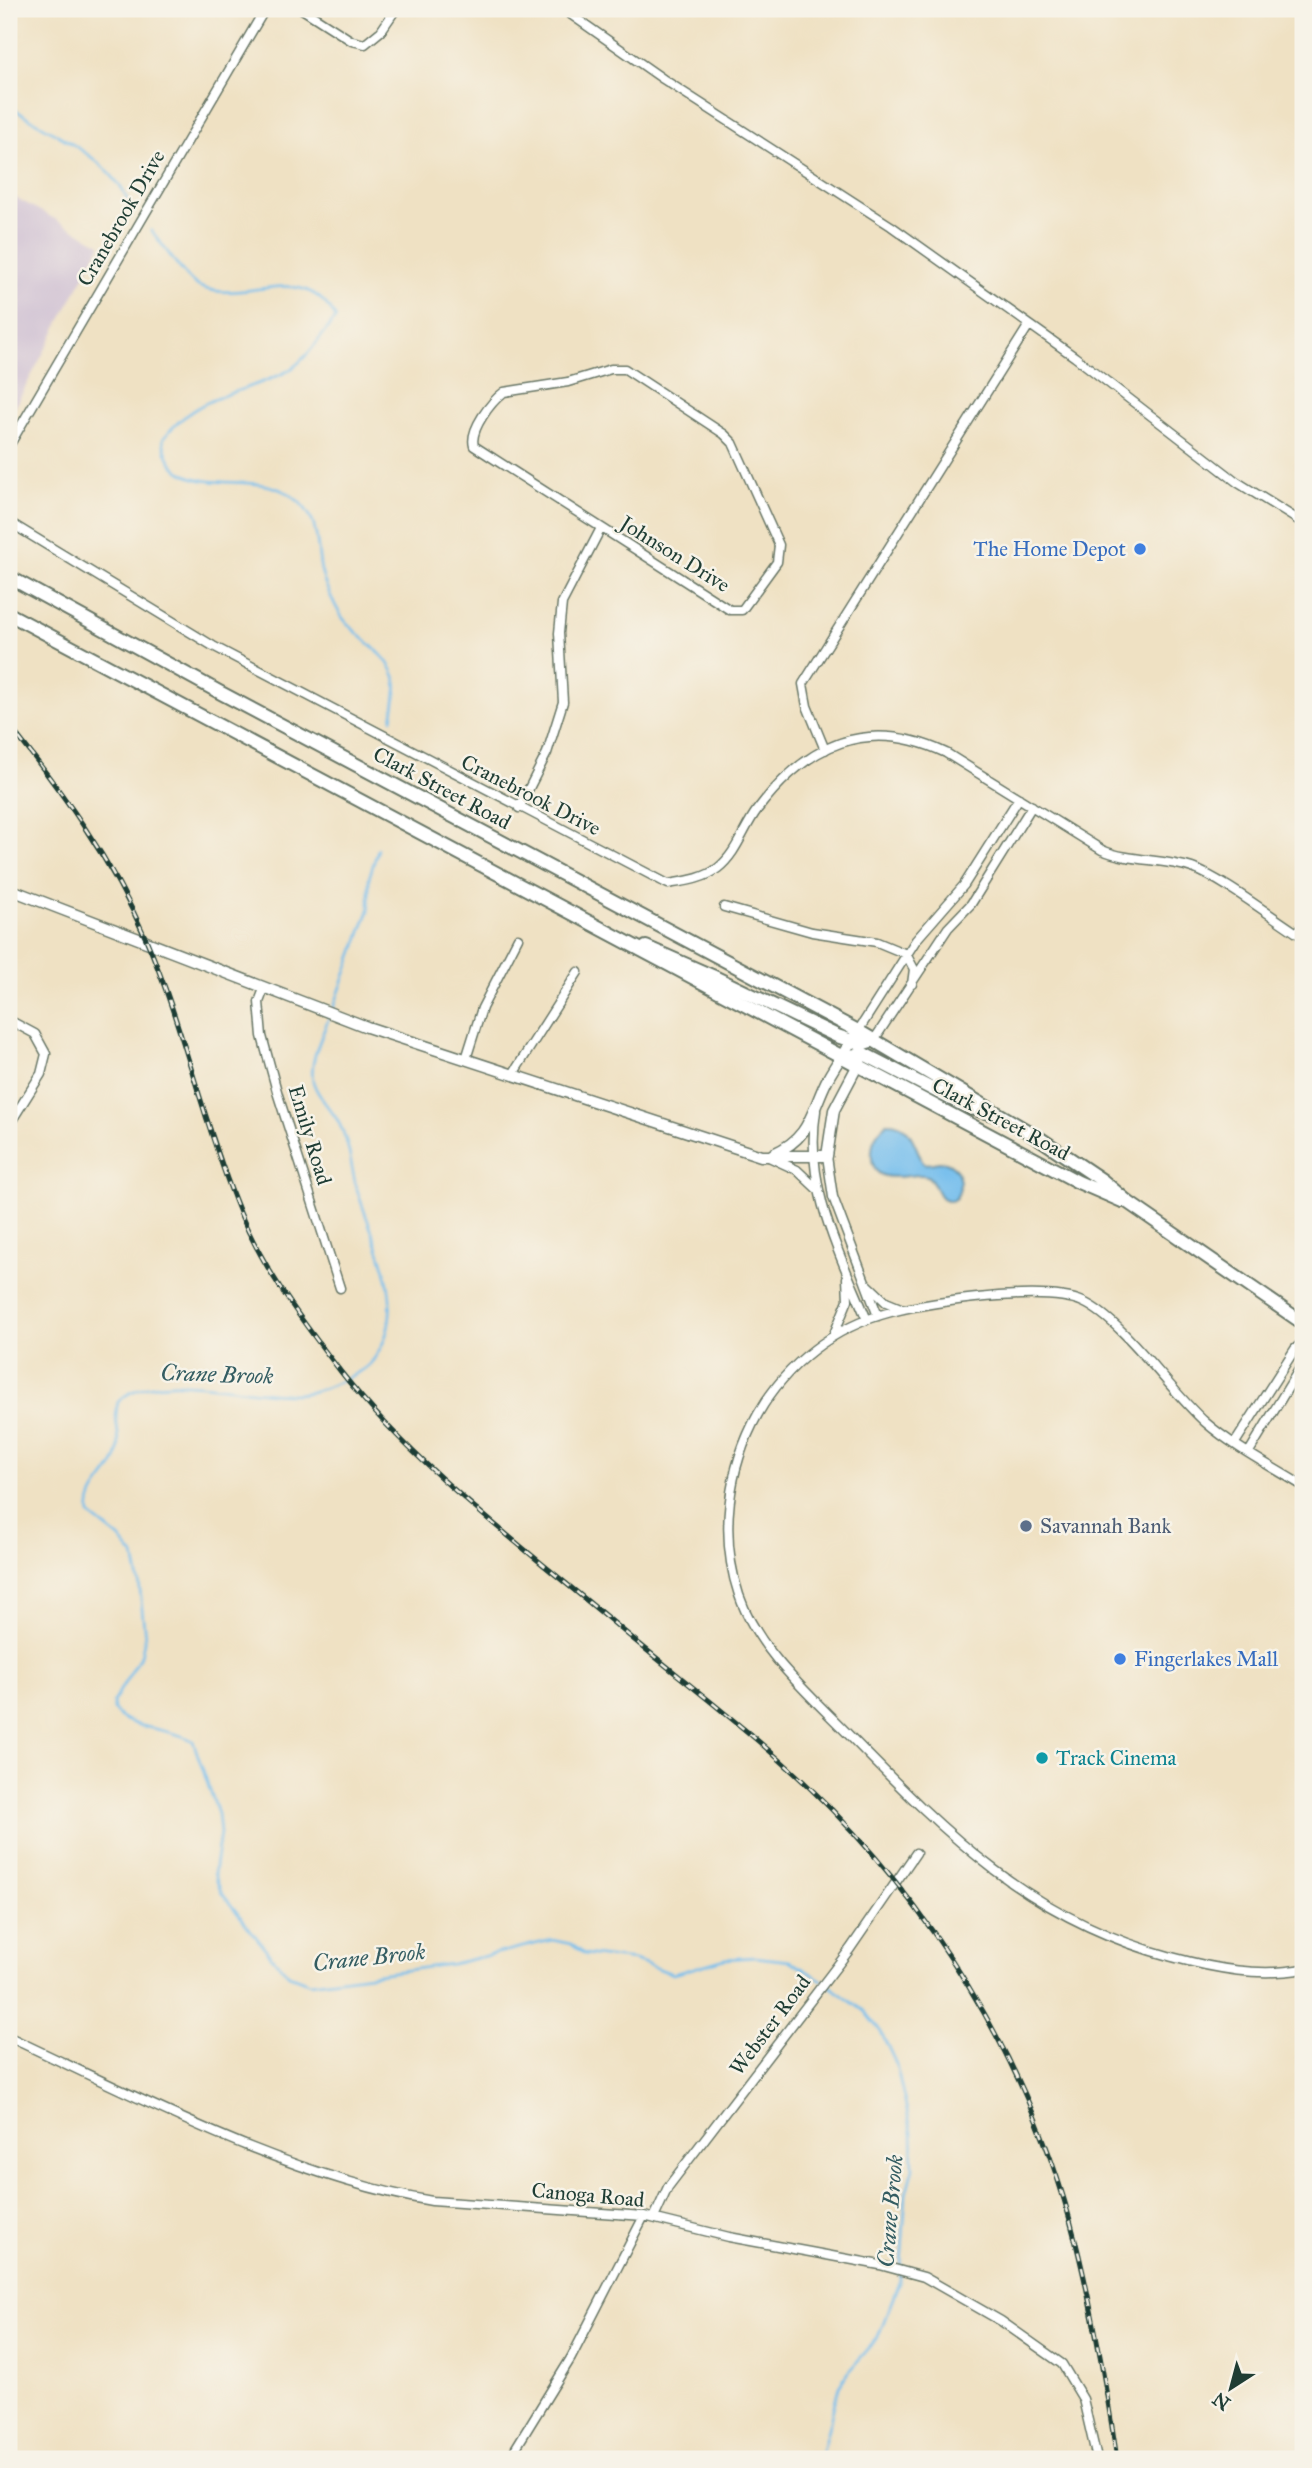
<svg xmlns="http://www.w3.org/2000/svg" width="1312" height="2468" font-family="'IM FELL Great Primer',serif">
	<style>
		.industrial { fill: #cdbed2 }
		.water { fill: #74beed; stroke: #4a7e90; stroke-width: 2 }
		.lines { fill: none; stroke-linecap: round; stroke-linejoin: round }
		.stream { stroke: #74beed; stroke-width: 2.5 }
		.minor-casing { stroke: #687666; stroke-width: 11 }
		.tertiary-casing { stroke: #687666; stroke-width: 13 }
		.primary-casing { stroke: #687666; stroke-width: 16 }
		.trunk-casing { stroke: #687666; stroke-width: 16 }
		.minor { stroke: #fff; stroke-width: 8 }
		.tertiary { stroke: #fff; stroke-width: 10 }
		.primary { stroke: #fff; stroke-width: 12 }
		.trunk { stroke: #fff; stroke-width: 12 }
		.rail-casing { stroke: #1f3d34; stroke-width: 5 }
		.rail { stroke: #f7f3e8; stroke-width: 2.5; stroke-dasharray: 8; stroke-linecap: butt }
		.shop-dot { fill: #3f7fe0; stroke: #f7f3e8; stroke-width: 2.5 }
		.service-dot { fill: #5c6f8a; stroke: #f7f3e8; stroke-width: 2.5 }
		.culture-dot { fill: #0f9aa8; stroke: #f7f3e8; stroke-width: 2.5 }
		.labels { text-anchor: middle; stroke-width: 5; stroke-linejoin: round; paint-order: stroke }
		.street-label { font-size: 21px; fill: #1f3d34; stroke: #f7f3e8 }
		.shop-label { font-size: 21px; fill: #366cbe; stroke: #f7f3e8; text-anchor: end }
		.service-label { font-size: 21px; fill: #4e5e75; stroke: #f7f3e8; text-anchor: start }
		.culture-label { font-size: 21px; fill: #0d838f; stroke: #f7f3e8; text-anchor: start }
		.water-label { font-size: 23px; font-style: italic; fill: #345d62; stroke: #f7f3e8 }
	</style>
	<rect width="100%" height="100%" fill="#f7f3e8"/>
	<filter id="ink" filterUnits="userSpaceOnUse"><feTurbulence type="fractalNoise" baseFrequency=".0143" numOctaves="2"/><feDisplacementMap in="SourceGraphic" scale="14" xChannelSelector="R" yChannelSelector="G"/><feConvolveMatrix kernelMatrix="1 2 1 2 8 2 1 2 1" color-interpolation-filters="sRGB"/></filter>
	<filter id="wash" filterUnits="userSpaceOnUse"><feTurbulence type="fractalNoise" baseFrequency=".00686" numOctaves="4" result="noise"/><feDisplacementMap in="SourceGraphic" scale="28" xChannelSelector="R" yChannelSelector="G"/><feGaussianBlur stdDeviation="1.57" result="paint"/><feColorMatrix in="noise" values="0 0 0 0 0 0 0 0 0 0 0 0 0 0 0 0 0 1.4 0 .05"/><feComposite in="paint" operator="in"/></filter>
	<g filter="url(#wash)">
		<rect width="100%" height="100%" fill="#efe1c3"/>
		<path class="industrial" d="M9,194l92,50 -92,174z"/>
		<path class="water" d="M887,1123c24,-1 27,21 36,40 8,3 15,-3 23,-1 15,5 17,25 10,36l-5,3 -9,-3c-7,-6 -7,-18 -15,-22 -14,-6 -58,17 -55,-25 1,-13 5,-19 15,-28z"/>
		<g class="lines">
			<path class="stream" d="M9,106c37,24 107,54 120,99
				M151,230c10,12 36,52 49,57 49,19 102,-29 136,31 -15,17 -31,45 -52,55 -47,23 -86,20 -121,66 10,68 86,26 129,57 36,26 19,61 35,92 4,9 9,20 15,29 16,22 42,32 53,59 4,11 -1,31 -3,43
				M333,1009l36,-99v-32l9,-29
				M330,1015c-7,19 -21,45 -17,66 3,14 18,28 25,40 11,20 12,40 17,61 15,58 59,120 19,177 -6,9 -15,13 -25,18 -14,7 -28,14 -44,16 -47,7 -151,-30 -187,9 -6,19 5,36 -1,55 -7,21 -31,33 -27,58l29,23 15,18 5,25 6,56 -4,19 -28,46 1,8c12,20 57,17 79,31l25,73 2,19 -6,40 7,19 54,69 14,14 21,8 142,-19 100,-24 19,4 13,10 51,6 38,14 52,-15 30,-2 35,4 32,19
				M820,2459l19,-73 9,-14 29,-33 23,-59 6,-86 7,-26 -1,-35 -16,-69 -15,-32 -17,-21 -37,-27"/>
		</g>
	</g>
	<g filter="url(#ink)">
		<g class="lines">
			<defs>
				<path id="minor" d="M302,9l50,32 13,3 16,-13 15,-22
					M563,9l100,70 228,147 184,131 162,125 66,41
					M611,369h14l99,65 9,9 46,102 -2,17 -35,48h-12l-256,-164c-5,-16 17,-44 30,-54l64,-10z
					M9,446l256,-437
					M9,522l204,124 455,238c18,-3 36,-5 50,-16 19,-15 25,-39 39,-58 50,-66 110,-94 189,-57l156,97c28,12 60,8 90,18 30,10 82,51 111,69
					M825,750l-18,-44 -4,-22 226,-359
					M519,808l28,-55 16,-51 -4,-69 3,-30 39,-75
					M724,907l88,25 65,10 29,12
					M906,954l8,15 -2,15
					M264,989l-5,13 3,34 16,59 62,193
					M9,1020l26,14 11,20 -5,20 -32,51
					M858,1031l58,-91 48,-55 55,-87
					M874,1040l74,-112 23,-24 61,-98
					M466,1059l16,-51 36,-70
					M513,1074l65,-102
					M816,1111c-12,75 23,141 51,209
					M827,1156l6,41 45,119
					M769,1157l28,13 19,18
					M866,1283l20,19 17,7
					M834,1334l14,-34 -1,-22
					M1235,1443l60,-94 8,-7
					M1249,1452l54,-89
					M1303,1486c-32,-20 -69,-39 -98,-64 -35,-31 -82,-102 -122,-120 -37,-17 -151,0 -192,10 -57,15 -104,51 -133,102 -30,54 -39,121 -19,181 19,56 70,99 110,140 100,102 181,184 323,222 44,12 87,20 131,12
					M9,2037c131,61 279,140 423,164l212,15 85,21 151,28 44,12 77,44 61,43 21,35 14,60
					M654,2218l14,-31 182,-238 66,-96
					M509,2459l62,-101 73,-142"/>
				<path id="tertiary" d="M9,889l358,138 394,129h66l7,-46 27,-51
					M773,1154c38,-16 38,-42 54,-74 8,-15 18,-29 27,-43"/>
				<path id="primary" d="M646,947l66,29 125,60 24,8 13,-4
					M842,1057l22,-3 101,52 31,9"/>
				<path id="trunk" d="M9,577l212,116 637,338 181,107 64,43 26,22 174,120
					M9,614l1069,568 44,19"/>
			</defs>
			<use href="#minor" class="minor-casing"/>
			<use href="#tertiary" class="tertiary-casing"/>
			<use href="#primary" class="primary-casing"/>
			<use href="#trunk" class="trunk-casing"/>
			<use href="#minor" class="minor"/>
			<use href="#tertiary" class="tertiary"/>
			<use href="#primary" class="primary"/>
			<use href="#trunk" class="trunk"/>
			<defs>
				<path id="rail" d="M9,725c54,68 102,134 137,214 36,84 55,175 89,261 23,62 66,120 106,172 76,97 179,172 273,251 64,54 136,107 195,164 122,117 216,270 261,433 21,78 35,159 47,239"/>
			</defs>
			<use href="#rail" class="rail-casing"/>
			<use href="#rail" class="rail"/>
		</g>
	</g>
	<g class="shop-dot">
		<circle cx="1140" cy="549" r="7"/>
		<circle cx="1120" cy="1659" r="7"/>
	</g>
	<circle class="service-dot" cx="1026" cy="1526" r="7"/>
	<circle class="culture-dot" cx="1042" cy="1758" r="7"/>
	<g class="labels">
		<g class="street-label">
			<text transform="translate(121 218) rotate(-60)" y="7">Cranebrook Drive</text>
			<text transform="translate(675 554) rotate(32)" y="7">Johnson Drive</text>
			<text transform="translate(442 788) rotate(28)" y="7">Clark Street Road</text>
			<text transform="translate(531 795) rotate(27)" y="7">Cranebrook Drive</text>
			<text transform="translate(1001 1119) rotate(28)" y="7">Clark Street Road</text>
			<text transform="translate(310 1135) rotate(73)" y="7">Emily Road</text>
			<text transform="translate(770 2025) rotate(-53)" y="7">Webster Road</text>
			<text transform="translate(588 2195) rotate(5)" y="7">Canoga Road</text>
		</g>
		<g class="shop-label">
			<text x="1126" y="556">The Home Depot</text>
			<text x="1134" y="1666" text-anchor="start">Fingerlakes Mall</text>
		</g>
		<g class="service-label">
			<text x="1040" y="1533">Savannah Bank</text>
		</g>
		<g class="culture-label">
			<text x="1056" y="1765">Track Cinema</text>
		</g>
		<g class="water-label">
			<text transform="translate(217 1374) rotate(2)" y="8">Crane Brook</text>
			<text transform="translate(369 1957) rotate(-6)" y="8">Crane Brook</text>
			<text transform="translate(890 2211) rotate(-85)" y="8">Crane Brook</text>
		</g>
	</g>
	<rect width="1312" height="2468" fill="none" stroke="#f7f3e8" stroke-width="35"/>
	<g transform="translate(1231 2388) rotate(216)" stroke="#f7f3e8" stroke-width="5" paint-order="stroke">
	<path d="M0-5L12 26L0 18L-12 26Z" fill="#1f3d34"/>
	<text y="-10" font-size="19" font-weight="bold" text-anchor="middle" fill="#1f3d34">N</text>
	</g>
</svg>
